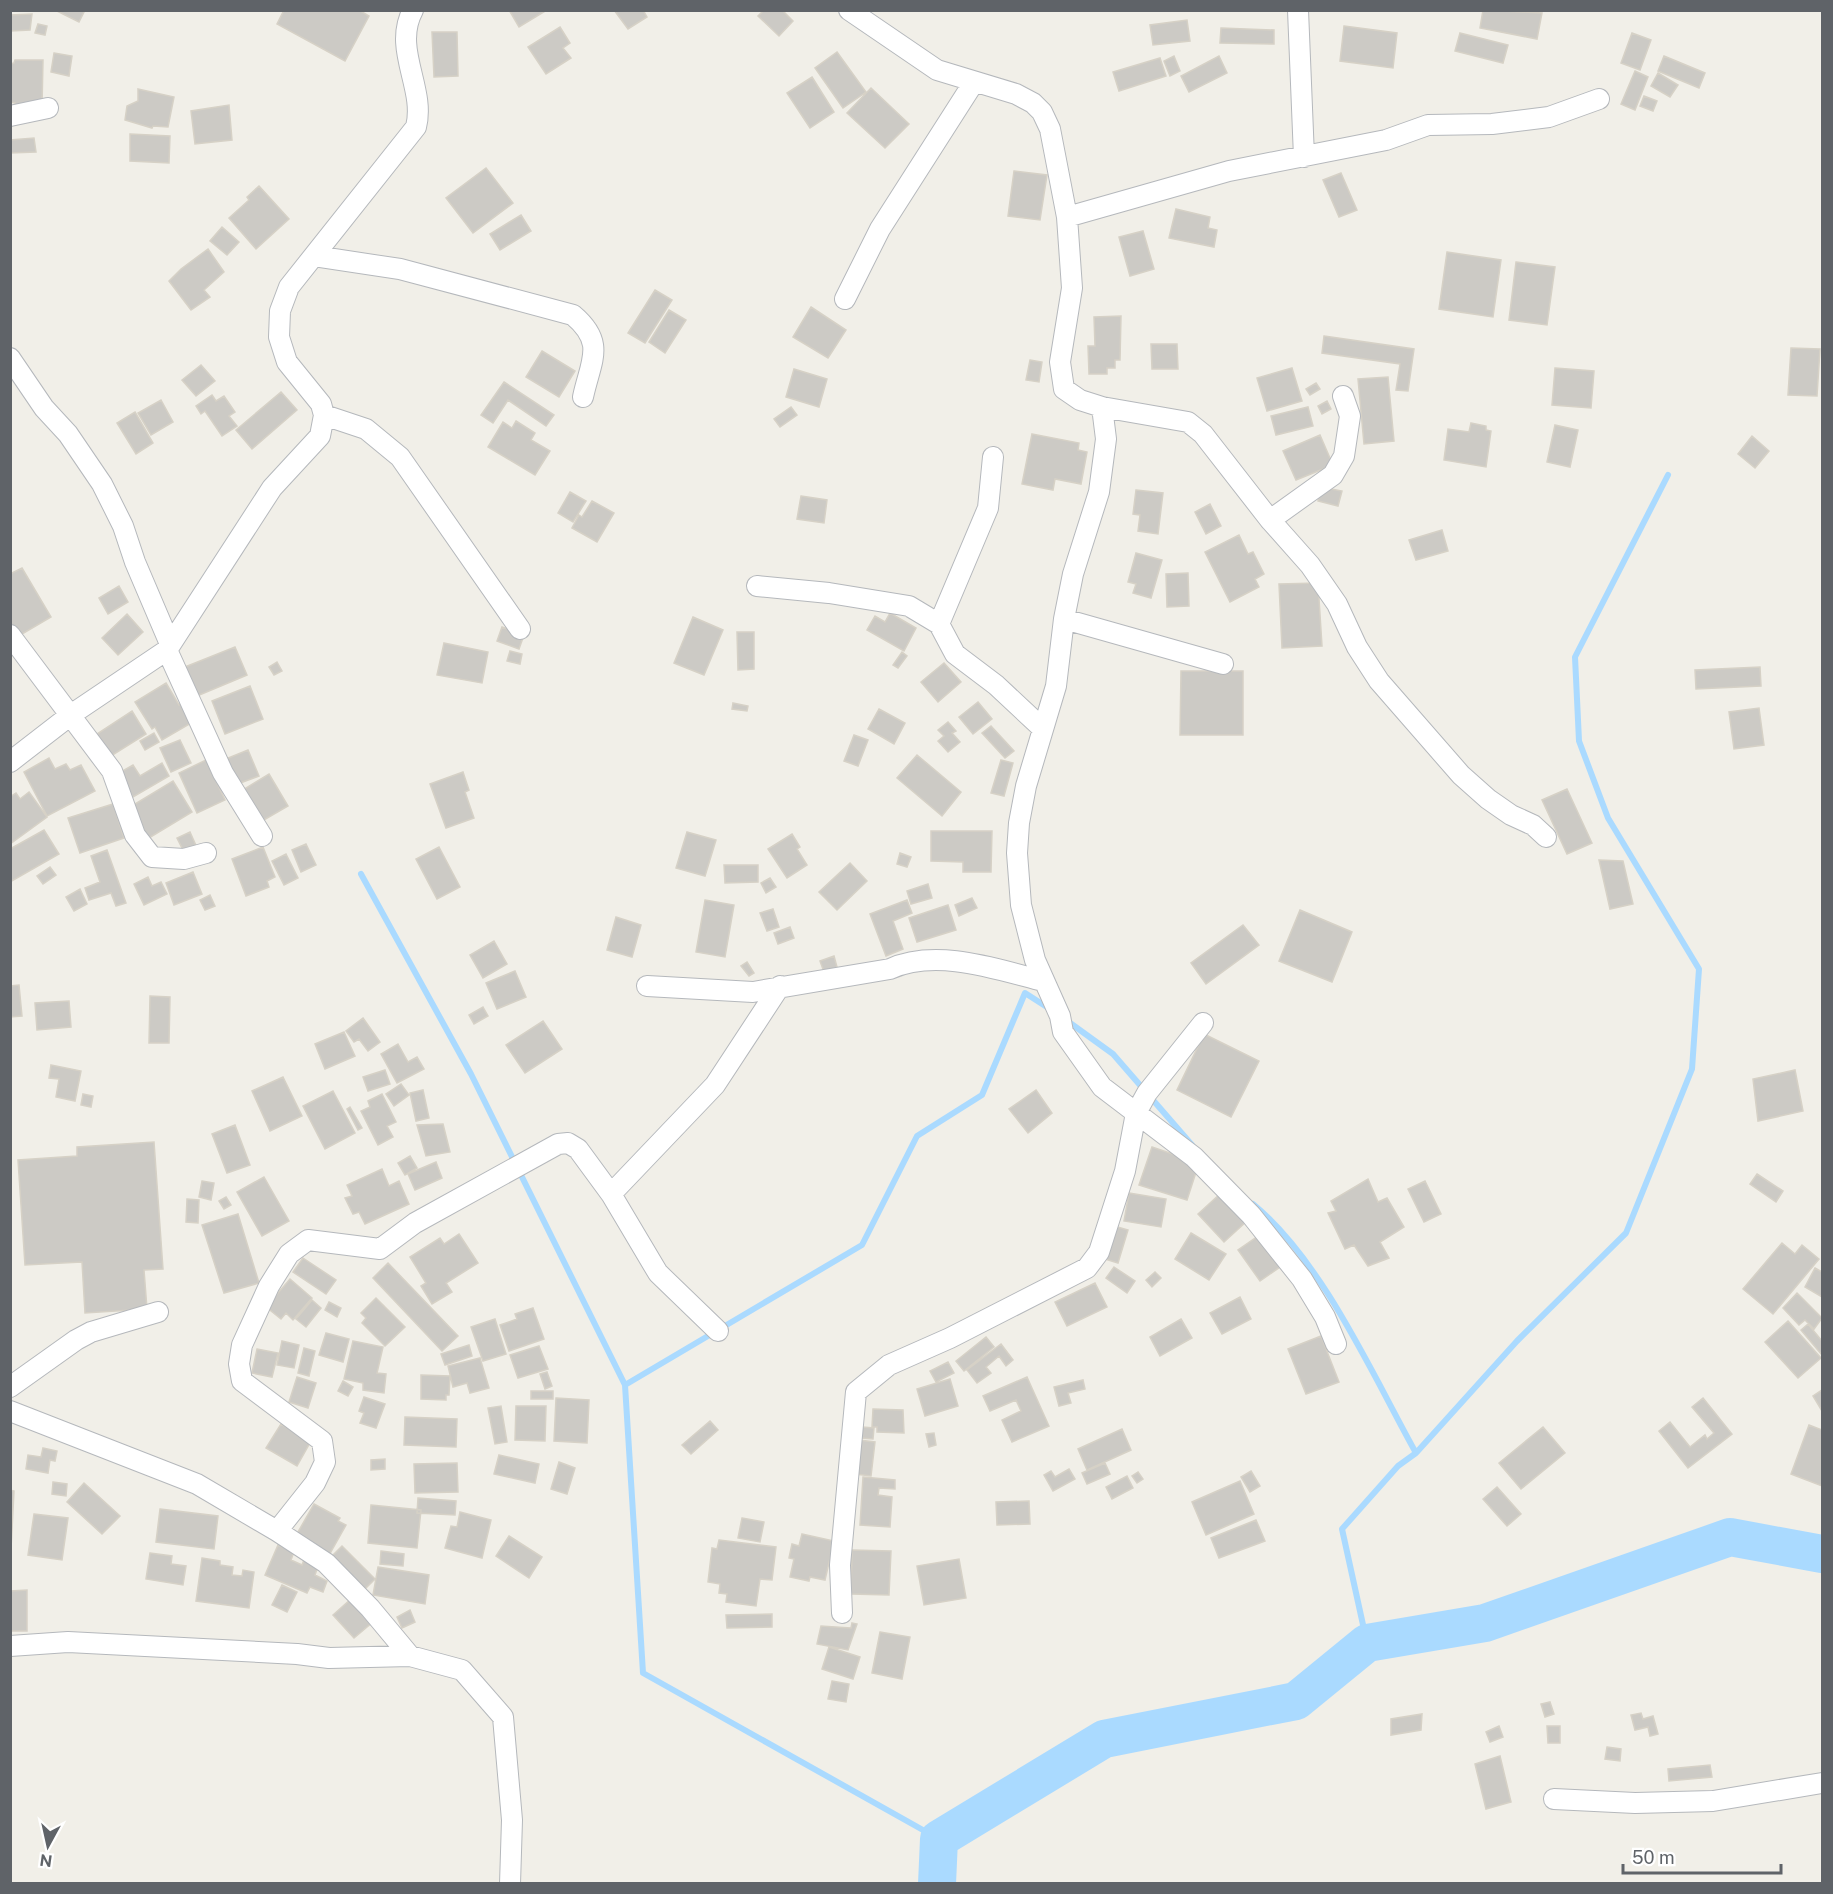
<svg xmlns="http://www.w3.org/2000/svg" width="1833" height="1894" font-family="'Public Sans',sans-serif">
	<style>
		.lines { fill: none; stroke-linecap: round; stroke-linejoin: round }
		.stream { stroke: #aadaff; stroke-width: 6 }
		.river { stroke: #aadaff; stroke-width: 38 }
		.building { fill: #cccac5; stroke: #d6d1c6; stroke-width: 1.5 }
		.minor-casing { stroke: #b5b8bc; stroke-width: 22 }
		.minor { stroke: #fff; stroke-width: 20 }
	</style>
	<rect width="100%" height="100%" fill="#f1efe8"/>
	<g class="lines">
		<path class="stream" d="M361,874l110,200 154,311 18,288 296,166
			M1066,1020l47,34 79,91
			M1253,1204c70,58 119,170 163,249
			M625,1385l237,-140 55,-109 65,-41 43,-102 25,16
			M1367,1643l-25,-114 56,-63 18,-13 101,-112 109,-108 66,-164 7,-100 -91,-151 -29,-77 -4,-84 93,-182"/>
		<path class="river" d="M937,1884l2,-45 165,-100 192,-38 71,-58 118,-20 245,-86 92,17"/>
	</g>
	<path class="building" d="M55,10h30l-6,12z
		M284,10h75l10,6 -24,45 -68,-37z
		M509,10h38l-28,17z
		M614,10h29l4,7 -19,12z
		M764,10h18l11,11 -14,15 -21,-20z
		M1483,10l59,3 -5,26 -57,-11z
		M32,14l-2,16 -19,1 -1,-16z
		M1187,20l3,21 -37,4 -3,-20z
		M38,24l9,2 -2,9 -10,-2z
		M1344,26l53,7 -4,35 -53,-7z
		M560,27l10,16 -7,5 8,10 -25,16 -18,-27z
		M1221,28l53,2v14l-54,-1z
		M432,32h25l1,44 -24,1z
		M1460,33l48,12 -5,18 -48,-12z
		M1632,33l19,7 -11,30 -19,-7z
		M837,52l29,40 -23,16 -28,-40z
		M54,53l18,3 -3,20 -18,-4z
		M1174,56l6,15 -10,5 -6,-15z
		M1219,56l8,17 -38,19 -8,-16z
		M1664,56l41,17 -6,15 -41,-17z
		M1160,58l6,18 -47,15 -6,-19z
		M15,60h28l-1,47h-26l-1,-4 -5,-1v-38l4,-1z
		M1635,71l13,6 -13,33 -14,-6z
		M1658,73l20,12 -8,12 -19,-11z
		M812,77l22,35 -24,16 -23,-35z
		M871,88l38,36 -24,24 -38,-35z
		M138,89l36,8 -6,30 -15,-1 -1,2 -27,-8 2,-14 11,-5z
		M1644,96l13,5 -4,10 -13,-5z
		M229,105l3,35 -37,4 -4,-33z
		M130,134l40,2 -1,27 -39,-2z
		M34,138l2,14 -26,1v-13z
		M486,168l27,35 -40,30 -27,-35z
		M1014,171l33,4 -7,45 -32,-4z
		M1341,173l16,37 -18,7 -16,-37z
		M259,186l30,33 -33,30 -27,-31 20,-18 -2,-3z
		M1176,209l34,8 -2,11 9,2 -3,17 -45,-9z
		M521,215l10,16 -31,19 -10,-16z
		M222,227l17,15 -12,13 -17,-14z
		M1143,231l11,38 -24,7 -11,-39z
		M208,249l16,23 -20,18 6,7 -19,13 -22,-29 12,-12z
		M1447,252l54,8 -8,57 -54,-8z
		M1516,262l39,5 -8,58 -38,-5z
		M655,290l17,10 -27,43 -17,-10z
		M811,307l35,23 -18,28 -35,-21z
		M669,310l17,10 -21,33 -16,-11z
		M1121,316l-1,44h-5v8h-8v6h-18l-1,-28h7l-1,-29z
		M1324,336l90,13 -6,42 -12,-1 4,-26 -78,-11z
		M1151,344h26l1,25h-26z
		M1791,348l29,1 -3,47 -29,-1z
		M542,351l33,20 -16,26 -33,-20z
		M1030,360l12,2 -3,20 -13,-2z
		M201,365l14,16 -19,15 -14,-16z
		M1292,368l10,33 -35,10 -10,-33z
		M1555,368l39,3 -3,37 -39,-3z
		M794,369l33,10 -8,28 -33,-10z
		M1388,377l6,64 -30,3 -6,-65z
		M504,382l50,33 -8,11 -38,-26 -15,23 -12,-8z
		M1316,383l4,6 -10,6 -4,-6z
		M281,392l16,18 -45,39 -16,-19z
		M212,395l4,6 8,-5 11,16 -6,4 8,10 -15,10 -17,-25 -4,3 -5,-8z
		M161,400l12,22 -22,13 -13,-22z
		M1327,401l4,8 -9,5 -4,-8z
		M791,407l6,8 -17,12 -6,-8z
		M1308,407l5,19 -37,9 -5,-19z
		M135,412l18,31 -17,11 -19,-31z
		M516,421l19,12 -4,7 19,11 -15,24 -47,-28 15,-25 9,6z
		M1471,423l15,3v4l5,1 -5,36 -42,-7 4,-31 21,3z
		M1555,425l23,5 -8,37 -23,-5z
		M1032,434l47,9 -1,7 9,2 -6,32 -26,-5 -2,11 -31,-6z
		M1320,435l13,30 -37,15 -13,-29z
		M1752,436l17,15 -14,17 -17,-14z
		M1321,487l21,4 -4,15 -20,-5z
		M1136,490l27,3 -5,41 -20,-3 2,-16 -7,-1z
		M570,492l16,9 -13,21 -15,-9z
		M801,496l26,4 -3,23 -27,-4z
		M592,501l22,12 -17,29 -25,-14 7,-13 3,2z
		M1210,504l11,22 -15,8 -11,-22z
		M1442,530l6,21 -32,9 -7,-20z
		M1239,535l9,19 5,-2 11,22 -9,5 4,8 -29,15 -25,-50z
		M1136,553l26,7 -11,38 -18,-5 3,-9 -8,-2z
		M22,568l29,49 -34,20 -7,-11v-52z
		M1188,573l1,33 -22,1 -1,-33z
		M1318,583l4,63 -40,2 -3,-64z
		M119,586l9,16 -20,12 -9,-16z
		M890,613l26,15 -12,23 -37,-21 8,-14 10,6z
		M127,614l16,18 -25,23 -16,-17z
		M693,617l30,13 -19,45 -30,-12z
		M502,627l22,8 -5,14 -22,-8z
		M737,632h17v37l-16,1z
		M444,643l44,9 -6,31 -45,-8z
		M235,647l12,28 -50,21 -12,-29z
		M510,651l12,3 -2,10 -13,-3z
		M902,652l5,4 -9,12 -5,-3z
		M277,662l5,9 -8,4 -5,-8z
		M944,663l17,19 -23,20 -17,-20z
		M1760,667l1,19 -65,3 -1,-19z
		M1181,671h62v64h-63z
		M166,683l13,22 8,-5 11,19 -36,21 -7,-13 -3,2 -17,-27z
		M250,686l13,33 -38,15 -13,-33z
		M978,702l14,17 -19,15 -14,-17z
		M733,703l15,3 -1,5 -15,-2z
		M1759,708l5,37 -30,4 -5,-37z
		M879,709l26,14 -11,21 -26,-15z
		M132,711l14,23 -35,22 -14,-22z
		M948,722l8,9 -4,2 8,9 -12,10 -10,-11 6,-5 -6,-6z
		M991,726l23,25 -9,7 -23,-25z
		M154,733l5,9 -14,8 -5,-9z
		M854,735l14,5 -10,26 -14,-5z
		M180,740l11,23 -20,9 -11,-24z
		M248,750l11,26 -27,10 -11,-25z
		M917,755l44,37 -19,24 -45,-38z
		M49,758l6,11 11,-5 4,6 11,-5 14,26 -48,25 -23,-44z
		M206,760l19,40 -28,13 -18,-40z
		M1001,760l12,3 -9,33 -13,-3z
		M162,763l7,13 -36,21 -14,-24 14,-8 7,11z
		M463,772l6,18 -4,2 9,26 -28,10 -16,-44z
		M269,774l19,32 -31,18 -19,-31z
		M173,781l19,31 -43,26 -19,-31z
		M1567,789l25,54 -25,11 -25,-54z
		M29,792l18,25 -37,27v-47l6,-4 4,6z
		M113,804l11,34 -44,15 -12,-35z
		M44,830l15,24 -49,28v-33z
		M931,831h61l-1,41h-28v-10l-32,-1z
		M190,832l8,18 -12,6 -9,-18z
		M687,832l29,8 -11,36 -29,-8z
		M792,834l8,13 -3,2 10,16 -20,13 -19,-29z
		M306,844l10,21 -15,7 -9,-22z
		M263,847l12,30 -8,4 2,6 -23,9 -14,-37z
		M439,847l21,40 -23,12 -21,-40z
		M107,850l19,53 -10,3 -5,-13 -22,7 -4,-12 15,-6 -9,-26z
		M900,853l11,4 -4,10 -10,-3z
		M286,854l12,24 -14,7 -12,-24z
		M1599,860l24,1 10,43 -23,5z
		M850,863l17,18 -30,29 -18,-18z
		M724,865h34v17l-33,1z
		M50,867l6,8 -13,9 -6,-8z
		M193,872l9,22 -28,11 -8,-22z
		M148,877l4,9 9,-4 6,12 -23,11 -10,-21z
		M770,878l6,9 -10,6 -5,-10z
		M928,884l4,14 -21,6 -4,-13z
		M80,889l7,15 -13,7 -8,-14z
		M210,895l5,11 -10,4 -5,-10z
		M972,898l5,10 -18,8 -4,-11z
		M705,900l29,5 -9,52 -29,-5z
		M907,900l5,13 -19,8 10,28 -17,7 -16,-42z
		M948,905l8,25 -39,12 -8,-24z
		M773,909l6,18 -12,4 -7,-18z
		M1300,910l52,22 -20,50 -53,-21z
		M616,917l25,8 -9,32 -25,-7z
		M1243,925l16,20 -53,39 -15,-21z
		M790,927l4,11 -16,6 -4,-11z
		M494,941l13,23 -24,14 -13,-23z
		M834,956l3,11 -13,5 -4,-11z
		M747,962l7,11 -5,3 -8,-10z
		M515,971l11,26 -29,12 -11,-26z
		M19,985l3,31 -12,1v-31z
		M150,996l20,1 -1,46h-20z
		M69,1001l2,26 -34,3 -2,-27z
		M483,1007l5,9 -14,8 -5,-9z
		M363,1018l17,24 -12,9 -9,-12 -5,3 -8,-11z
		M543,1021l19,28 -37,24 -19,-28z
		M344,1032l11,24 -30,13 -10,-25z
		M1204,1034l55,27 -28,56 -54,-27z
		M398,1044l10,18 9,-5 7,12 -27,14 -16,-29z
		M51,1065l30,6 -6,30 -19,-4 3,-18 -10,-1z
		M385,1070l5,14 -22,7 -5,-14z
		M1795,1070l8,41 -45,10 -5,-42z
		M283,1077l19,39 -32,15 -18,-40z
		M401,1084l8,11 -15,11 -8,-12z
		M423,1090l6,28 -13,3 -6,-28z
		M1036,1090l16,23 -24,20 -19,-24z
		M333,1091l22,42 -30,16 -22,-43z
		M83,1094l10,2 -2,11 -10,-2z
		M382,1094l14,28 -9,4 6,11 -15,8 -17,-34 9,-4 -2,-6z
		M350,1107l12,21 -4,2 -11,-21z
		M443,1124l7,28 -24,4 -9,-31z
		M235,1125l15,40 -23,8 -15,-39z
		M154,1142l9,127 -19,1 3,39 -62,4 -3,-51 -57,3 -7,-105 59,-4v-9z
		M1152,1147l47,16 -12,37 -48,-15z
		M410,1156l7,12 -12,7 -7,-12z
		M436,1162l6,16 -27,12 -7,-16z
		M382,1169l7,17 10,-5 10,23 -44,20 -6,-12 -6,2 -8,-16 7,-2 -5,-11z
		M1757,1174l26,17 -7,11 -26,-18z
		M264,1177l25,44 -27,15 -25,-44z
		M1368,1179l10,23 9,-4 17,29 -24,15 9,16 -21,8 -14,-21 -9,4 -17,-36 8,-2 -5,-10z
		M202,1181l12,2 -3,17 -12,-3z
		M1425,1181l16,33 -17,8 -16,-33z
		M1129,1193l37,6 -5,28 -37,-6z
		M1221,1193l26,28 -23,21 -26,-28z
		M226,1197l5,8 -7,4 -5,-8z
		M187,1199l12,1 -1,23 -12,-1z
		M238,1214l21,69 -35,10 -22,-68z
		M1114,1226l14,4 -10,33 -13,-4z
		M1191,1233l35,21 -17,26 -34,-21z
		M459,1234l19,29 -32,20 6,9 -20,12 -11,-18 5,-3 -16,-26 30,-19 4,6z
		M1261,1234l22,31 -23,16 -22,-31z
		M1782,1243l13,11 7,-9 17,14 -46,55 -30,-25z
		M303,1258l33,22 -10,14 -33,-22z
		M388,1263l70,73 -16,15 -69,-73z
		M1114,1267l21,14 -8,12 -21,-15z
		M1815,1268l7,4v25l-17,-10z
		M1155,1272l6,6 -9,9 -6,-7z
		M290,1279l22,19 -19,22 -7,-7 -5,6 -15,-12z
		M1095,1283l12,24 -40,19 -12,-24z
		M1797,1293l25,25 -8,11 -9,-9 -6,5 -16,-17z
		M1240,1297l11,22 -29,15 -12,-21z
		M376,1298l29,29 -20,19 -23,-23 4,-5 -5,-5z
		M312,1300l9,8 -15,19 -10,-8z
		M329,1302l12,6 -4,9 -12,-7z
		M533,1308l11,31 -35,12 -9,-26 17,-6 -2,-5z
		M495,1319l11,35 -23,7 -12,-34z
		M1181,1319l11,19 -32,18 -10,-19z
		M1788,1321l33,37 -23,20 -33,-36z
		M1808,1324l14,17v14l-21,-25z
		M326,1333l23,6 -6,23 -24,-7z
		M1321,1336l18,46 -33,12 -18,-45z
		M986,1337l8,10 -30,24 -8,-10z
		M282,1341l17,4 -5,23 -17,-3z
		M353,1341l30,6 -6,26 9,1 -2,19 -21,-3v-7l-19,-4z
		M1001,1344l12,16 -7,6 -7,-10 -13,11 5,6 -14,10 -10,-13z
		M469,1345l3,11 -27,9 -4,-11z
		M539,1346l9,23 -30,9 -8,-23z
		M304,1348l11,3 -6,25 -11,-3z
		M257,1349l21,4 -6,24 -20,-4z
		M480,1358l9,30 -19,5 -3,-10 -14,4 -5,-21z
		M948,1362l6,11 -18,9 -6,-11z
		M547,1372l5,14 -7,3 -5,-15z
		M421,1375l29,1 -1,19h-3v5l-25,-1z
		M297,1377l19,6 -8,25 -19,-6z
		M1027,1377l22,49 -37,16 -10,-22 19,-9 -5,-11 -26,11 -7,-15z
		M950,1379l8,27 -33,10 -8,-27z
		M1083,1380l2,9 -17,4 3,10 -12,3 -5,-19z
		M343,1381l10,6 -5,9 -10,-5z
		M1822,1390v21l-9,-15z
		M531,1391h22v8h-22z
		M364,1397l21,7 -9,24 -16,-5 4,-10 -5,-2z
		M556,1398l33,2 -2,43 -33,-2z
		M1703,1398l29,36 -44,34 -29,-37 11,-9 20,25 15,-12 2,4 7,-6 -22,-26z
		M501,1406l6,36 -12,2 -7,-36z
		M516,1406h30l-1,35 -30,-1z
		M873,1409l30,1 1,23 -27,-1v-5h-5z
		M405,1417l52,2 -1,28 -52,-2z
		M710,1421l8,9 -27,24 -9,-9z
		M281,1424l30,17 -14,25 -31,-18z
		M1809,1425l13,5v56l-31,-12z
		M862,1427l12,1 -1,11 -12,-1z
		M1543,1427l22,26 -44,36 -22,-26z
		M1122,1429l9,21 -44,20 -9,-21z
		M934,1433l2,12 -7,2 -3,-13z
		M859,1440l16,2 -4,34 -16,-2z
		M43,1448l14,3 -2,10 -5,-1 -2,13 -22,-4 2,-14 13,2z
		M499,1455l40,9 -4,19 -41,-9z
		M385,1459v10l-14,1v-10z
		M559,1462l16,6 -8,26 -16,-5z
		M457,1463l1,29 -43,1 -1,-29z
		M1105,1463l5,11 -23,10 -5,-11z
		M1069,1469l6,10 -22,12 -9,-16 7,-4 4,6z
		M1251,1471l9,15 -10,6 -9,-15z
		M1138,1472l5,7 -6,4 -5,-7z
		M1127,1476l6,12 -21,11 -6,-12z
		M863,1477l32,3v9l-16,-1 -1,7 14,2 -2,30 -30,-2z
		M1240,1481l14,33 -48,21 -14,-33z
		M53,1482l14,2 -1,12 -14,-2z
		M84,1483l36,33 -18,18 -35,-32z
		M1497,1487l24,27 -14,12 -24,-27z
		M10,1490l4,1 -3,58h-1z
		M418,1498l38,3 -1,14 -38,-2z
		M1029,1501l1,23 -33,1 -1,-23z
		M314,1504l26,14 -2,3 8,4 -18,32 -34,-18z
		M371,1505l50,5 -4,38 -49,-5z
		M160,1509l58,7 -4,33 -58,-7z
		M460,1512l31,8 -9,38 -37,-10 6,-22 6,1z
		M34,1514l34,4 -6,42 -34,-5z
		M742,1518l22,4 -4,20 -22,-4z
		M1256,1520l9,21 -46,17 -8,-20z
		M802,1534l32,7 -9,39 -15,-3 -1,4 -19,-4 4,-18 -5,-1 3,-14 7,2z
		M509,1536l33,21 -13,21 -33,-22z
		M719,1540l57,7 -4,33 -12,-1 -4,27 -30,-4 1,-8 -8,-1 1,-9 -12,-2 4,-34 5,1z
		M278,1545l16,7 -3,8 11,5 2,-5 14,6 -3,9 12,6 -4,11 -13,-5 -3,6 -42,-18z
		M342,1546l33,33 -12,12 -33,-33z
		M852,1550l39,1 -2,44 -38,-1z
		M381,1551l23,3 -1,12 -23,-2z
		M150,1553l22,3 -1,8 15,2 -3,19 -37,-6z
		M202,1558l18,3v4l13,2 -1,8 10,1 1,-6 11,2 -5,36 -53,-7z
		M959,1559l7,39 -42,7 -7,-39z
		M378,1567l51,8 -4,29 -52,-9z
		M282,1585l15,7 -10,20 -15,-7z
		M27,1590v41h-17v-40z
		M352,1598l21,24 -19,16 -21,-23z
		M410,1610l5,12 -13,6 -5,-11z
		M772,1614v13l-45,1 -1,-13z
		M852,1623l5,1 -9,26 -31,-6 4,-18 30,2z
		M880,1632l30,5 -8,42 -30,-6z
		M829,1647l31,10 -7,22 -31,-10z
		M832,1681l17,3 -3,18 -18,-3z
		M1550,1702l4,12 -9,3 -4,-13z
		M1641,1713l2,6 10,-3 5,18 -8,2 -2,-9 -13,3 -4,-15z
		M1422,1714l-1,16 -30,5v-16z
		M1499,1726l4,11 -13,5 -4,-10z
		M1547,1726h13v17h-12z
		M1607,1747l14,2 -1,12 -15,-2z
		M1500,1756l11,46 -25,7 -11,-45z
		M1710,1765l2,12 -43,4 -1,-12z"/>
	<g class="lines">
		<defs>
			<path id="minor" d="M849,10l88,60 79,24 17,9 9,9 8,17 17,88 5,71 -12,74 4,27 16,11 22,7 86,15 15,12 67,86 40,45 27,39 20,43 22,34 82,94 27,24 23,16 22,10 13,12
				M1298,10l6,147
				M10,116l38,-8
				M1067,217l162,-46 157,-31 42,-15 64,-1 57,-7 50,-18
				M314,256l86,13 173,46c33,28 18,45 10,82
				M845,299l35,-70 94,-147
				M10,358l34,50 24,26 34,50 21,42 12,36 35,82
				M1102,407l4,32 -7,53 -26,82 -9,45 -8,67 -30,100 -7,37 -2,30 4,52 14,55 25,56 3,16 39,55 92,70 57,58 51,64 23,38 11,27
				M324,415l42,14 34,28 120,172
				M993,457l-5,51 -49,116 16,30 41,31 46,43
				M1270,520l63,-45 11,-19 6,-40 -7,-20
				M757,586l72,7 80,13 30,18
				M1064,619l159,45
				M10,635l102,136 23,64 17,22 32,2 22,-6
				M167,650l56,123 39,63
				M10,762l62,-48 95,-64 105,-162 48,-52 4,-21 -3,-11 -34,-42 -8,-25 1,-26 9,-24 127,-160c10,-39 -24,-78 -3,-117
				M647,986l106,6 137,-23c46,-21 106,0 153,12
				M611,1194l104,-109 65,-99
				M10,1387l66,-47 15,-8 67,-20
				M10,1411l187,73 80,47 49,32 44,45 40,48
				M277,1531l38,-48 10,-21 -3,-21 -80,-60 -3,-17 3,-19 27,-59 20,-32 19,-14 72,9 35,-26 143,-79 10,-1 10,6 33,45 47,79 60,58
				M842,1613l-2,-48 16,-173 33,-27 61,-27 137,-70 12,-16 26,-81 11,-58 11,-20 56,-70
				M10,1646l58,-4 229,12 32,4 81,-2 52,14 41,47 9,103 -2,64
				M1554,1799l81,4 78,-2 109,-18"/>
		</defs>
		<use href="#minor" class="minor-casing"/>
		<use href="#minor" class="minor"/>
	</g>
	<rect width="1833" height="1894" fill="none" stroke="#5f6368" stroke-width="24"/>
	<g transform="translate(48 1846) rotate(188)" stroke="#ffffff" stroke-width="4.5" paint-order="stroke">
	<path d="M0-4.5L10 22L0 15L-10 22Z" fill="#5f6368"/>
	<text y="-9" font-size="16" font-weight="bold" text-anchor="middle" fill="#5f6368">N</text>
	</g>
	<path d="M1623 1864v9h158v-9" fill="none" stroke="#5f6368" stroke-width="3"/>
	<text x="1632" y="1864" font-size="18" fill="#5f6368" stroke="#ffffff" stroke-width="4.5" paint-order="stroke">50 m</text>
</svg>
